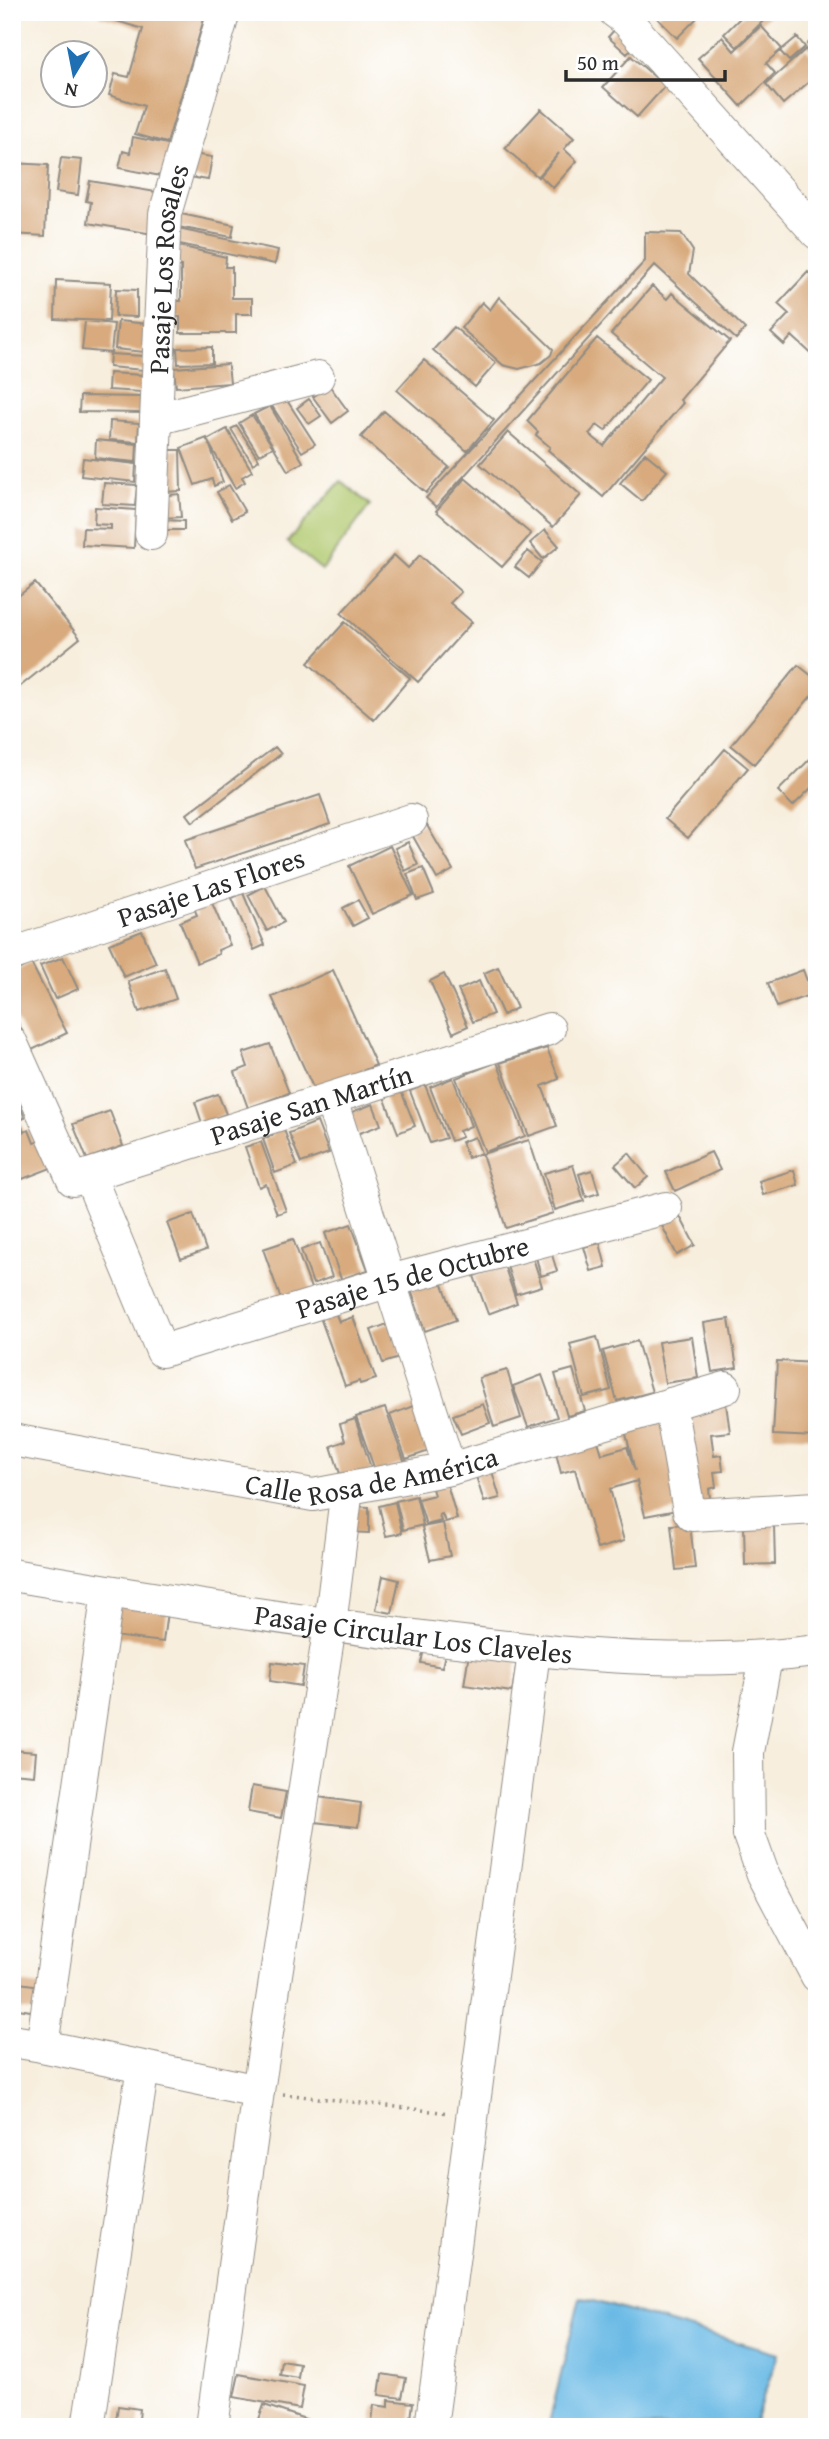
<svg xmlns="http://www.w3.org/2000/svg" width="829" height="2439" font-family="'Gentium Book Plus',serif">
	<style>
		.green { fill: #b1c96e; stroke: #6e7a4c; stroke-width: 2 }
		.water { fill: #6abae5; stroke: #4a7288; stroke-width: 2 }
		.building { fill: #d8aa7d }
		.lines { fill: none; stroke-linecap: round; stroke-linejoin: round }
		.minor-casing { stroke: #918c84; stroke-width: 34 }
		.path { stroke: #918c84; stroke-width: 3.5; stroke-dasharray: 2 5; stroke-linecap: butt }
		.minor { stroke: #fff; stroke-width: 32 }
		.labels { text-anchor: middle; stroke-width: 7; stroke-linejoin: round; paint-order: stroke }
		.street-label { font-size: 28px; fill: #2b2b2b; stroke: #fff }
	</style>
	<rect width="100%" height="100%" fill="#fff"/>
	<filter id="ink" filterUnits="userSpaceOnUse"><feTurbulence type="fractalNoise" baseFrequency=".0143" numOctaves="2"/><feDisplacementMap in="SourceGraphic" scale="14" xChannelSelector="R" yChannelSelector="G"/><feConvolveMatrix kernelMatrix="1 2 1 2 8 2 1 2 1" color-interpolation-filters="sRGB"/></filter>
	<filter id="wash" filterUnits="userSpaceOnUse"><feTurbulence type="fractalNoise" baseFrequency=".00686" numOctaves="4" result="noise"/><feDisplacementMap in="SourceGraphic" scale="28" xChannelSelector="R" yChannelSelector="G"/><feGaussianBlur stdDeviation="1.57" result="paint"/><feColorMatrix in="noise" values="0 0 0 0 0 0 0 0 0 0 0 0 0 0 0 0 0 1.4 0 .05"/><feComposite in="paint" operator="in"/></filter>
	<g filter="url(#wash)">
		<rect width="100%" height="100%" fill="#f7eedd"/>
		<path class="green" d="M341,481l29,24 -48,65 -35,-28z"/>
		<path class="water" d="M580,2297l198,57 -25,73h-205z"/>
		<g id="blocks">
			<path class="building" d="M101,12h105l-39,131 -32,-9 9,-28 -35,-11 6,-21 14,3 14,-48 -43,-13z
				M661,12h32l5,5 -21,21 -21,-21z
				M746,12h21l2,3 -32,32 -13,-13z
				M761,26l21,23 -16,14 9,10 -34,33 -43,-48 24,-21 12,14z
				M616,28l19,17 -8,9 -19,-17z
				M817,36v19l-10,-11z
				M797,37l8,10 -16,14 -9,-10z
				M806,49l11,12v14l-34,29 -17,-20z
				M631,56l34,30 -28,31 -34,-30z
				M541,109l33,29 -10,11 13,12 -24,27 -13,-12 19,-23 -21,24 -33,-29z
				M133,137l39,8 -6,32 -47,-9 4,-17 7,2z
				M193,154l19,3 -4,23 -19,-3z
				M61,158l21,2 -4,35 -22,-3z
				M12,163l36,2 -3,71 -33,-2z
				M90,181l66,11 -3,42 -65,-11 3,-21 -5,-1z
				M181,214l53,11 -2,12 -54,-10z
				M178,229l100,21 -3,14 -100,-21z
				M645,232l36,1 12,18 -4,23 56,55 -9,10 -81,-74 -219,242 -10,-9 219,-237z
				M179,246l47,11 -1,10h7v31h20v16h-16v19h-56v-16h-6v-16h7v-35h-4z
				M808,272l9,8v79l-25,-23 -8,9 -13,-12 18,-19 -11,-10z
				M56,280l55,3 -2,38 -54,-2z
				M652,286l15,13 5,-6 58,48 -50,59 3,3 -80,94 -55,-47 2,-3 -14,-12 2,-3 -11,-11 70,-83 51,42 -43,51 -8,-6 -8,9 15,12 58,-69 -51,-43z
				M116,289l21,1v27l-22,-1z
				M499,297l54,52 -2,6 -10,8 -22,6 -16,-4 -42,-37 21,-26 8,8z
				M85,321l29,3 -3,29 -29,-3z
				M118,321l31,3 -4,28 -30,-3z
				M454,327l42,36 -21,24 -42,-37z
				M212,347v16l-34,1 -1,-16z
				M110,354l34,2v14l-35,-3z
				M424,360l70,60 -27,31 -70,-61z
				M228,364l2,19 -54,4 -2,-19z
				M109,373l34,2 -1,17 -34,-2z
				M329,385l19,26 -16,12 -19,-26z
				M281,391l34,53 -13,8 -34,-52z
				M80,396l64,1v16l-65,-1z
				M309,399l12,17 -12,8 -12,-16z
				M270,406l33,56 -15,9 -34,-57z
				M384,411l65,56 -23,26 -65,-56z
				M252,415l21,32 -14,8 -20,-32z
				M110,421l29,2 -1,19 -29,-2z
				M237,426l22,34 -6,4 -22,-35z
				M227,429l25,42 -10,6 3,5 -10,6 -28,-48z
				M508,432l73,63 -28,32 -73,-63z
				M207,438l16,44 -9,4 -2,-7 -17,6 -14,-37z
				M96,440l41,4 -1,18 -41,-4z
				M163,450h17l1,41 -18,1z
				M645,453l22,18 -25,30 -22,-18z
				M83,458l53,6 -1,18 -54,-6z
				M465,478l66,56 -29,33 -66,-56z
				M104,483l33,2 -2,21 -33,-2z
				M229,485l16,27 -13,7 -15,-27z
				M179,494l2,23 -20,1 -2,-22z
				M95,507l41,3 -2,38 -52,-3 1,-17 28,1v-4l-17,-1z
				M164,520l20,1v9h-21z
				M545,530l14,16 -16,13 -13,-16z
				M528,551l14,11 -13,16 -14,-11z
				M394,555l14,13 12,-13 41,37 -11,11 22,19 -54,60 -77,-69z
				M35,583l45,55 -68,55v-92z
				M345,622l65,56 -36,42 -66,-57z
				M798,665l19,15v9l-63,75 -23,-19z
				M275,747l6,7 -88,68 -6,-8z
				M725,749l23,19 -60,70 -23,-19z
				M817,752v30l-24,24 -15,-15z
				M320,795l10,29 -135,45 -10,-29z
				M425,822l28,48 -16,9 -27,-48z
				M408,842l10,23 -13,6 -10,-23z
				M390,846l23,49 -41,19 -23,-48z
				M423,868l11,26 -17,6 -10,-26z
				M265,886l19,36 -17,9 -19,-36z
				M243,893l22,52 -11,5 -22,-52z
				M209,896l21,49 -12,5 1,4 -22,9 -17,-41 17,-7 -5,-12z
				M358,900l10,18 -15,8 -10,-18z
				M142,931l14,32 -32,14 -15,-33z
				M63,957l15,32 -23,10 -15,-33z
				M31,963l36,70 -35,17 -20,-39v-38z
				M498,967l19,41 -14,7 -19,-42z
				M165,968l11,31 -37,13 -11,-31z
				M333,970l43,95 -61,27 -43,-95z
				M803,970l9,24 -35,13 -9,-24z
				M444,974l24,52 -15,7 -23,-52z
				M479,981l14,33 -20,8 -15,-32z
				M270,1044l19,49 -41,15 -13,-36 13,-5 -5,-14z
				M547,1048l12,31 -17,7 15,40 -28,10 -29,-73z
				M497,1062l28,74 -40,16 -29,-74z
				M453,1078l18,48 -12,5 3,6 -11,4 -21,-54z
				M425,1085l21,53 -16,5 -20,-52z
				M400,1088l15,38 -17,7 -15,-39z
				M218,1094l8,20 -24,9 -7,-21z
				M16,1095l9,23 -6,2 5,12 5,-2 5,13 6,-2 11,27 -39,15v-87z
				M373,1104l8,21 -24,9 -8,-21z
				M110,1111l13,35 -36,13 -14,-35z
				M317,1122l12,31 -28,10 -12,-30z
				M283,1127l14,38 -22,8 -12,-34 10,-4 -1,-4z
				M475,1137l6,16 -13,5 -7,-16z
				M529,1140l24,73 -47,15 -24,-74z
				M261,1142l25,69 -9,3 -11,-30 -7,3 -14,-40z
				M711,1152l9,18 -45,21 -9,-19z
				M629,1153l19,24 -13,11 -20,-23z
				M573,1165l11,36 -29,9 -11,-37z
				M592,1170l7,23 -13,4 -7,-23z
				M794,1170l4,15 -35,10 -4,-14z
				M675,1207l20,38 -18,10 -20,-39z
				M193,1214l13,36 -25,9 -14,-36z
				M351,1224l17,46 -27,9 -16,-46z
				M293,1239l20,55 -30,11 -20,-56z
				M548,1242l9,29 -16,5 -8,-30z
				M320,1243l12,34 -19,7 -12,-34z
				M600,1243l6,24 -15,4 -7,-24z
				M532,1255l10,31 -26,8 -10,-31z
				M504,1265l13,38 -29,11 -14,-38z
				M441,1279l15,41 -31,11 -14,-41z
				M335,1312l4,10 14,-5 23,62 -16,5 -1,-3 -14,5 -25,-69z
				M729,1319l8,49 -25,4 -8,-49z
				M390,1323l12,34 -19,6 -12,-33z
				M597,1337l14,53 -27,7 -14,-53z
				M692,1337l6,41 -33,5 -7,-41z
				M637,1341l15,51 -35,9 -14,-50z
				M777,1361l40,2v74l-44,-2z
				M573,1369l12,42 -18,5 -12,-42z
				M507,1370l14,48 -27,9 -15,-49z
				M542,1375l15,42 -29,10 -15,-41z
				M418,1404l17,45 -29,10 -16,-44z
				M483,1404l7,19 -29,11 -8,-19z
				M726,1404l4,28 -19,2 3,22 7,-1 2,16 -9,1 2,15 -7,2 2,17 -18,3 -13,-100z
				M385,1408l20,55 -29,10 -20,-56z
				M355,1419l17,52 -30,9 -11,-34 14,-5 -5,-17z
				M667,1421l10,89 -32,6 -8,-35 -27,8 14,52 -27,8 -22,-80 -14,4 -6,-24 42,-11 5,16 25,-7 8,24 -10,-41z
				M491,1468l9,30 -16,4 -9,-29z
				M447,1484l10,35 -12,3 -3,-8 -3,1 2,6 -15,4 -8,-26 16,-4 -2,-6z
				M416,1496l7,29 -20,5 -7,-29z
				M395,1502l7,31 -16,3 -7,-30z
				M350,1506l19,1v26l-20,-1z
				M443,1523l7,33 -20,4 -8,-33z
				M690,1524l5,44 -19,2 -5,-45z
				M774,1525l1,39 -30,1 -1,-39z
				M383,1576l16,4 -7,33 -16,-3z
				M116,1606l51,6 -4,30 -51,-6z
				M424,1649l21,5 -3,13 -21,-4z
				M469,1653l48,8 -5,31 -48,-7z
				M272,1662l32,4 -3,20 -31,-5z
				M12,1750l24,2 -2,23 -22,-2z
				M252,1786l34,6 -5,26 -33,-6z
				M318,1797l43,6 -3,24 -43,-5z
				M12,1982l29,4 -4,26 -25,-4z
				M282,2361l18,3 -2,14 -18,-3z
				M239,2374l65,12 -4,23 -66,-12z
				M382,2374l24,4 -4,20 -23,-3z
				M389,2400l24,3 -3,23 -38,-4 2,-17 15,2z
				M264,2405l44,15 -2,7 -49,-2z
				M118,2406l22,3 -2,18h-23z"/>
		</g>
	</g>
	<g filter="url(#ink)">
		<use href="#blocks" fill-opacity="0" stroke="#918c84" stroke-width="2"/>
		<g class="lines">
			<defs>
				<g id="minor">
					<path d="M615,12l12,9 190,212"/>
					<path d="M156,419l162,-42"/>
					<path id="s1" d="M151,534l14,-320 59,-202"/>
					<path id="s2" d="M12,954l399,-134"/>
					<path id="s3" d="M12,1044l61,136 476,-151"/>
					<path d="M331,1100l119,369"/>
					<path id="s4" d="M89,1175l73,176 228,-70 276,-73"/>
					<path d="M670,1404l19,107 3,4 125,-7"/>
					<path id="s5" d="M12,1440l301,55 137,-26 275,-81"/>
					<path id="s6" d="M12,1575c129,22 258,42 388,59 139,18 277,35 417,17"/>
					<path d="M766,1658l-18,94 1,83 14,39 54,102"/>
					<path d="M12,2041l30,5 216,45"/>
					<path d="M42,2046l66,-454"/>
					<path d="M88,2427l55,-360"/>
					<path d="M212,2427l46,-336 72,-466 17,-136"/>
					<path d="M431,2427l103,-775"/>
				</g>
			</defs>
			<use href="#minor" class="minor-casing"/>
			<path class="path" d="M283,2094l166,19"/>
			<use href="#minor" class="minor"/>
		</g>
	</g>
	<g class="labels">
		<g class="street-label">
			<text dy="10" stroke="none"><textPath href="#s1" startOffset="266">Pasaje Los Rosales</textPath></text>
			<text dy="10" stroke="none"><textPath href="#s2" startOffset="210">Pasaje Las Flores</textPath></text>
			<text dy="10" stroke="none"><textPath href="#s3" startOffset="399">Pasaje San Martín</textPath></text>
			<text dy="10" stroke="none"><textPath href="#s4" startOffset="452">Pasaje 15 de Octubre</textPath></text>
			<text dy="10" stroke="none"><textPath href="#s5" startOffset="366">Calle Rosa de América</textPath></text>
			<text dy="10" stroke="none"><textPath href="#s6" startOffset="406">Pasaje Circular Los Claveles</textPath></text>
		</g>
	</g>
	<rect width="829" height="2439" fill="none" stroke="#fff" stroke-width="42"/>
	<g transform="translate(74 74) rotate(190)"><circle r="33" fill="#ffffff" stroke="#aaaaaa" stroke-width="2"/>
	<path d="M0-5L12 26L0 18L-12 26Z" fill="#1f6fb2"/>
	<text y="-10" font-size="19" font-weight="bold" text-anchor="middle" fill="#2b2b2b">N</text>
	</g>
	<path d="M566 70v10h159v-10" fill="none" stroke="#2b2b2b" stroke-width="3.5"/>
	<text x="577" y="70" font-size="21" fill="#2b2b2b" stroke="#ffffff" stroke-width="5" paint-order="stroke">50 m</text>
</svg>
